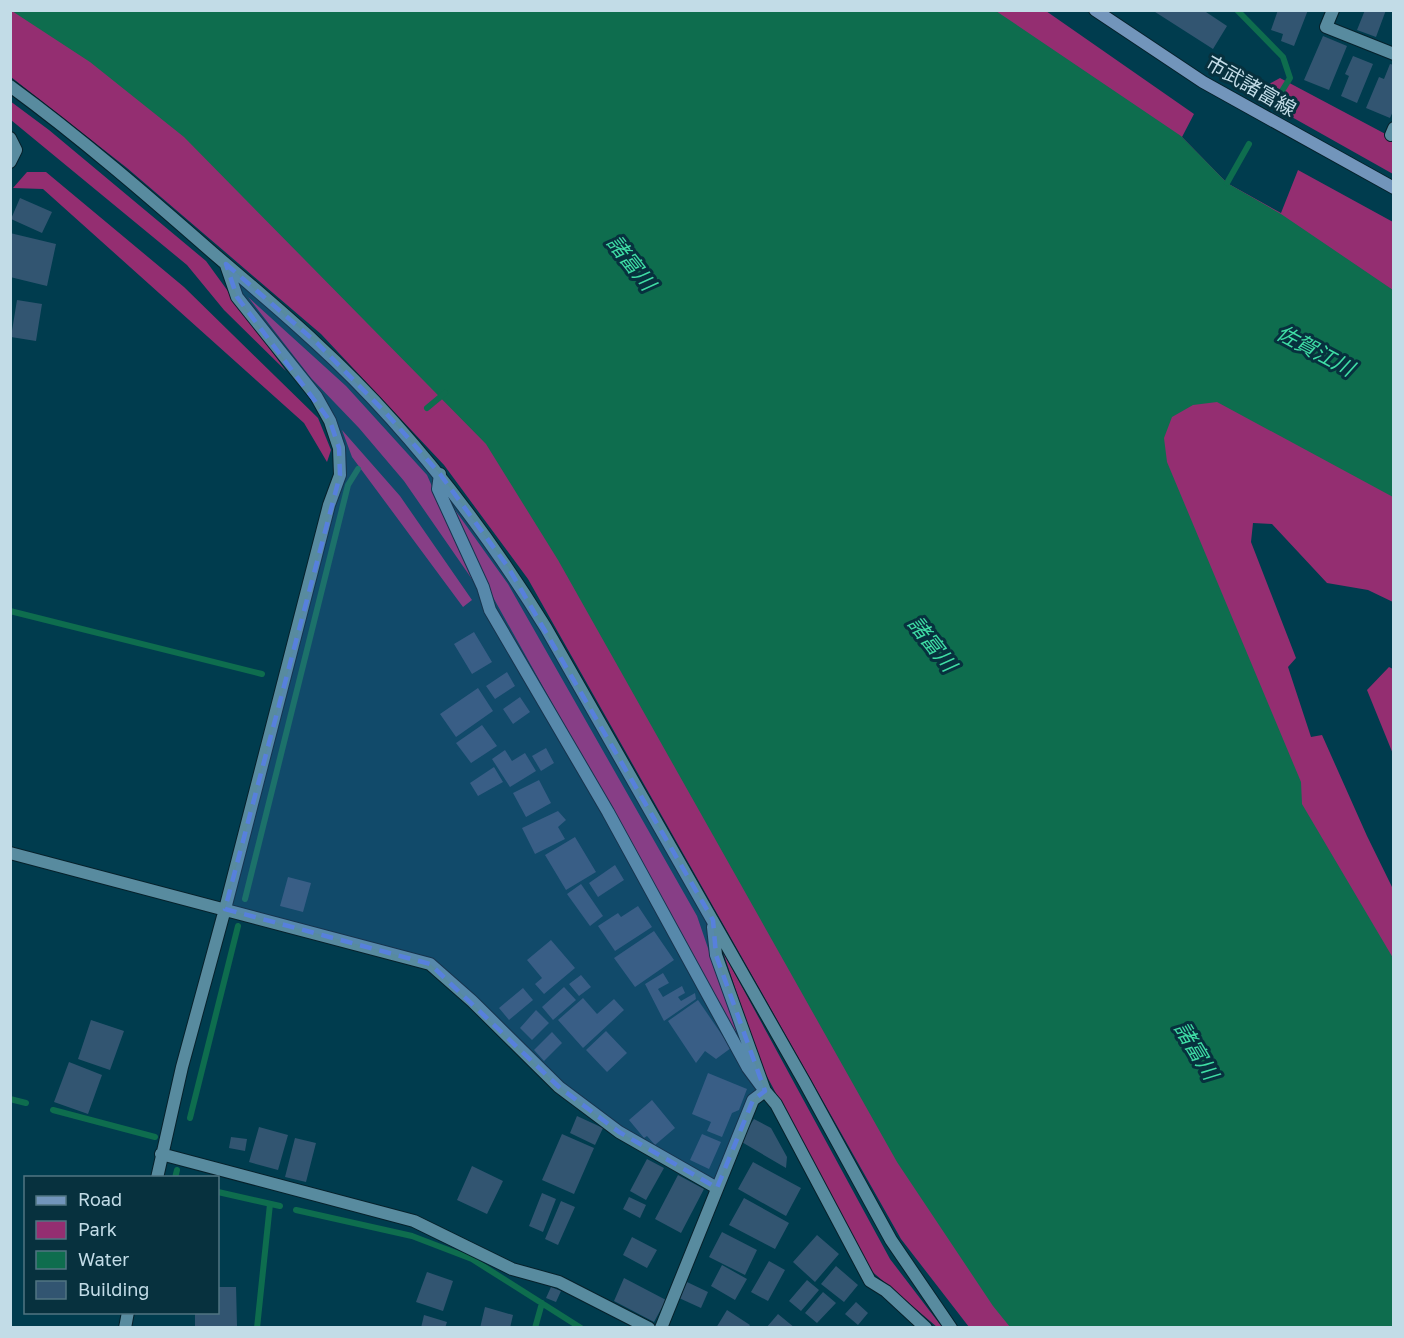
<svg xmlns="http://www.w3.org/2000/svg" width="1404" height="1338" font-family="'Golos Text','Noto Sans JP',sans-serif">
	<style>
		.green { fill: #942e71 }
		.water { fill: #0e6d4e }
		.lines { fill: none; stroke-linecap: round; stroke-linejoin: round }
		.stream { stroke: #0e6d4e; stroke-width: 6 }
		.building { fill: #325571 }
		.minor-casing { stroke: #06212b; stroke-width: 14 }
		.secondary-casing { stroke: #06212b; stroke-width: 14 }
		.minor { stroke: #588b9f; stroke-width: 12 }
		.secondary { stroke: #7295bb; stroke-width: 12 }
		.marked { fill: #5780dd; fill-opacity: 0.2; stroke: #5780dd; stroke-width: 4.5; stroke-dasharray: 12 8; stroke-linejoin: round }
		.labels { text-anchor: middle; stroke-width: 6; stroke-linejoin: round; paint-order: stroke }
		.street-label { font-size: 20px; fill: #c2dce7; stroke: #07313e }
		.water-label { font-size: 21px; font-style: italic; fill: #3fdda5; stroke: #07313e }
	</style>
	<rect width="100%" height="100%" fill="#003c4e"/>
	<path class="green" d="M10,11h67l399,390 557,926h-64l-68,-88 -373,-660 -84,-114 -123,-131 -194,-166 -116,-91z
		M923,11h123l148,103 -12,23 45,46 54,30 17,-43 95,52v124z
		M1280,78l113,60v36l-142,-80z
		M10,101l39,29 157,131 80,110 -62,-61 -37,-45 -176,-145z
		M27,172h19l138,115 134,131 13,32 -4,12 -23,-39 -261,-234 -30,-1z
		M248,297l98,89 81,89 47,107 -70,-101 -45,-53 -48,-50z
		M1158,374l235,106v122l-25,-12 -41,-7 -55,-59 -19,-1 -2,19 45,116 -8,9 23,70 11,-2 45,101 26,53v96l-89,-150 -150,-366z
		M342,430l58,66 72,104 -9,7 -111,-150z
		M445,496l63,88 189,332 41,120 -244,-437z
		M1389,667l4,2v85l-26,-64z
		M723,952l167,307 52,68h-5l-68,-58 -108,-204z"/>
	<path class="water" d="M12,11h984l185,125 46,47 54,31 112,76v207l-176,-95 -24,3 -21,12 -8,21 3,24 134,320 1,22 91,154v369h-383l-17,-21 -96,-144 -339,-602 -72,-116 -302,-307 -94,-75z"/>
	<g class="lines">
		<path class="stream" d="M1237,10l46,47 7,21 -13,21
			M1227,183l22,-39
			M427,408l18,-15
			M10,611l252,63
			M245,899l103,-414 10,-16
			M10,1099l16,4
			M53,1110l102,27
			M190,1118l48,-192
			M175,1178l2,-8
			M218,1192l62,14
			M296,1210l116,26 60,23 109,69
			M257,1328l13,-124
			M535,1328l7,-25"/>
	</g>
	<path class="building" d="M1152,10h51l24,16 -14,23z
		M1278,10h30l-14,36 -13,-5 2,-7 -12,-4z
		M1365,10h21l-10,27 -19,-7z
		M1323,36l24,10 -18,44 -25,-10z
		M1353,56l20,8 -16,39 -16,-7 8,-20 -4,-2z
		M1390,64l4,1v44l-4,9 -24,-10 13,-31 5,2z
		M20,198l32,14 -10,21 -31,-14z
		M10,233l46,11 -9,42 -37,-9z
		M17,300l25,4 -6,37 -25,-4z
		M474,632l18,30 -20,12 -18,-30z
		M507,672l8,14 -20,13 -9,-13z
		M478,688l15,23 -37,26 -16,-23z
		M520,697l10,15 -17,12 -10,-15z
		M482,725l15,21 -26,17 -15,-20z
		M546,748l8,15 -13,8 -9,-15z
		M505,750l7,11 13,-8 11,18 -26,16 -18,-28z
		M494,767l9,15 -25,14 -8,-13z
		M539,780l12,23 -25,14 -13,-24z
		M558,811l8,9 -8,7 7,12 -30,15 -13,-26z
		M575,837l21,35 -30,18 -21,-35z
		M615,865l9,15 -26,17 -9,-14z
		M288,877l23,6 -8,29 -23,-6z
		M581,884l22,32 -13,10 -23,-32z
		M638,906l14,21 -37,24 -17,-25 20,-13 3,4z
		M654,931l20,29 -39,27 -21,-29z
		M551,940l24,28 -31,26 -9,-10 7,-6 -15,-18z
		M663,973l6,10 -11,6 5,8 19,-11 3,7 -7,4 3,4 14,-8 1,6 -32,22 -19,-37z
		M581,975l10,12 -12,9 -10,-12z
		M564,987l12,13 -23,20 -11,-13z
		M523,988l10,12 -24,20 -10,-12z
		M583,998l14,16 17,-15 10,11 -41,38 -25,-28z
		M698,1000l33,48 -15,11 -11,-8 -9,12 -28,-42z
		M536,1010l13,13 -17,17 -12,-12z
		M91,1020l33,11 -14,39 -32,-11z
		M606,1031l21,22 -20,19 -21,-22z
		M552,1032l10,11 -18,18 -10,-11z
		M69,1062l33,13 -14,39 -34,-12z
		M708,1073l39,16 -8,21 -7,3 -10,24 -15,-6 4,-9 -19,-8z
		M652,1100l23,28 -20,17 -8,-9 -3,2 -15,-18z
		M577,1116l26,12 -8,17 -25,-12z
		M754,1119l17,9 16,29 -1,11 -46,-27z
		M259,1127l29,8 -10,35 -29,-8z
		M562,1134l32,14 -20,46 -32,-14z
		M702,1134l19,8 -12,27 -19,-9z
		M231,1137l16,2 -2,12 -16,-3z
		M295,1138l21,5 -10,39 -21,-5z
		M647,1159l17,9 -18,32 -16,-9z
		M753,1162l48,26 -15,28 -48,-27z
		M472,1166l31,15 -16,33 -30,-14z
		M678,1175l26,14 -23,44 -26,-14z
		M542,1193l14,6 -13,33 -14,-6z
		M629,1197l17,8 -6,13 -17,-9z
		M744,1198l45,25 -14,26 -46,-24z
		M561,1201l14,6 -17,38 -13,-6z
		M722,1232l35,18 -12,25 -36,-18z
		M817,1235l22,19 -24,28 -22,-20z
		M632,1237l25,13 -10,18 -24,-13z
		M769,1261l16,9 -17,31 -17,-9z
		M722,1265l25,14 -12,21 -24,-14z
		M836,1266l22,19 -14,17 -23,-18z
		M427,1272l26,9 -10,30 -27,-9z
		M624,1278l42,22 -12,22 -40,-21z
		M807,1280l12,10 -18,21 -12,-10z
		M687,1282l21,10 -7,16 -22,-10z
		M218,1287h18l1,39 -42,1v-15h23z
		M551,1287l10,4 -5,11 -10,-4z
		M823,1292l13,11 -19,20 -12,-10z
		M856,1302l12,11 -10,12 -13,-11z
		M485,1307l28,8 -3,13h-30z
		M727,1310l23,15 -2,3h-32z
		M778,1314l17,14h-29z
		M424,1315l23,7 -2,6h-24z"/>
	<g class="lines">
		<defs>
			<path id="minor" d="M1333,10l-7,17 68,27
				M10,86c71,52 138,110 203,167 35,30 70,59 103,90 91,83 165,180 230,285l259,455 86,157 60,88
				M1391,135l3,-7
				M10,138l6,12 -6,12
				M440,474l-2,15 45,98 7,23 118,202 140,256 17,23 -12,9 -92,228
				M10,853l420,111 42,37 87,86 60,45 98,56
				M713,927l3,28 49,136 11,13 94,177 16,10 40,37
				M161,1154l253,67 98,48 47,13 90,46
				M157,1178l25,-111 43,-158 104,-404 11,-30 -1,-27 -9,-27 -14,-25 -79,-99 -11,-32
				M125,1328l3,-16"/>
			<path id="secondary" d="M1095,10l108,72 191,106"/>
		</defs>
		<use href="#minor" class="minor-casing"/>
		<use href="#secondary" class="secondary-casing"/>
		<use href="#minor" class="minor"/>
		<use href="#secondary" class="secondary"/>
	</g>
	<path class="marked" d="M226,264l91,79 69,70 54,61 68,93 205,353 3,35 49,136 -12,9 -36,88 -98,-56 -60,-45 -129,-123 -205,-55 115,-434 -1,-27 -9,-27 -93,-124z"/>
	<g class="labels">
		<g class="street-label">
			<text transform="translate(1251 86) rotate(30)" y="7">市武諸富線</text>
		</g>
		<g class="water-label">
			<text transform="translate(631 263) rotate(52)" y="7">諸富川</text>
			<text transform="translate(1315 351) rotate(28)" y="7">佐賀江川</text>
			<text transform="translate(932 644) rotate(52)" y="7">諸富川</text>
			<text transform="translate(1196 1051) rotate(59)" y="7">諸富川</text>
		</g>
	</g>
	<rect width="1404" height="1338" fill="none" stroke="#c2dce7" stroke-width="24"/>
	<rect x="24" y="1176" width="195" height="138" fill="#07313e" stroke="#527582" stroke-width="1.5"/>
	<rect x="36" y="1196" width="30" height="9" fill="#7295bb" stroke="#527582" stroke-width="1.5"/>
	<text x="78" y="1206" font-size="18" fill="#c2dce7">Road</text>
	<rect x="36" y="1221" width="30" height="18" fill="#942e71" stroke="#527582" stroke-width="1.5"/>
	<text x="78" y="1236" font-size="18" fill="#c2dce7">Park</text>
	<rect x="36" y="1251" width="30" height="18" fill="#0e6d4e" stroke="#527582" stroke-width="1.5"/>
	<text x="78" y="1266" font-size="18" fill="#c2dce7">Water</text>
	<rect x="36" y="1281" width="30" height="18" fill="#325571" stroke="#527582" stroke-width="1.5"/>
	<text x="78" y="1296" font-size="18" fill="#c2dce7">Building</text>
</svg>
